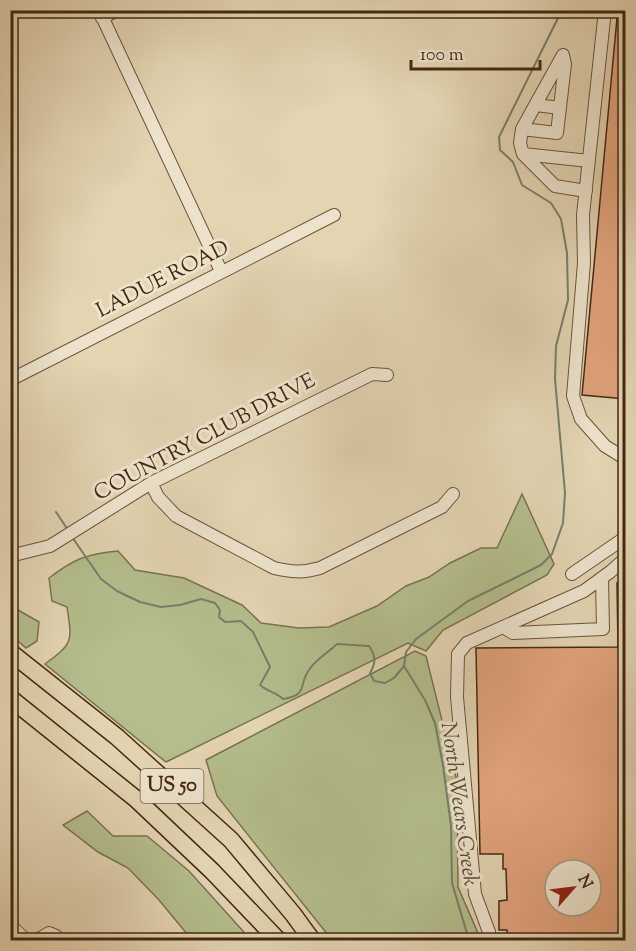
<svg xmlns="http://www.w3.org/2000/svg" width="636" height="951" font-family="'Sorts Mill Goudy',serif">
<rect width="100%" height="100%" fill="#e3d4b2"/>
<filter id="stains"><feTurbulence type="fractalNoise" baseFrequency=".00333" numOctaves="4"/><feColorMatrix values="0 0 0 0 .2 0 0 0 0 .09 0 0 0 0 .02 0 0 0 .5 -.17"/></filter>
<radialGradient id="worn" r=".72"><stop offset=".6" stop-color="#630" stop-opacity="0"/><stop offset="1" stop-color="#630" stop-opacity=".3"/></radialGradient>
<!-- green -->
<path fill="#b4bd8c" stroke="#7c724e" stroke-width="1.5" d="M522,494L554,564L547,575L443,630L426,651L408,643L166,762L45,664C74,643 72,641 67,607L52,601L49,578C74,559 86,554 118,551L135,570L184,578L242,605L261,623L299,628L329,627L377,606L406,586L429,577L450,563L481,548H497Z
M11,606L39,622L37,641L26,648L11,635Z
M415,651L426,656L457,781L458,887L481,940H332L217,796L206,760Z
M87,811L113,836H147L189,871L251,940H192L159,900L128,868L98,852L63,825Z"/>
<g fill="none" stroke-linecap="round" stroke-linejoin="round">
<!-- stream -->
<path stroke="#757f6b" stroke-width="2" d="M56,512L68,530
M72,537L101,579L117,591L140,602L161,607L180,605L201,599L215,603L220,610L219,617L225,622L241,621L253,632L270,667L260,685C268,692 276,692 283,699C309,695 298,685 309,670C316,659 328,653 337,644L369,646C376,656 376,663 370,673L374,681L385,683L394,678L404,666
M469,940L452,883L451,826L443,765L435,723L425,700L404,666L406,652L416,639L468,601L541,565L552,554L563,523L565,493L555,379L556,346L568,300L567,253L561,219L551,203L522,185L513,162L500,150L499,137L562,10"/>
</g>
<!-- building -->
<path fill="#e2a37d" stroke="#442810" stroke-width="1.5" fill-rule="evenodd" d="M617,18H626V399L582,395Z
M617,583H626V940H508L507,930H499V901L507,900L506,869H503V854H480L476,648L618,647ZM555,870H591V906H555Z"/>
<g fill="none" stroke-linecap="round" stroke-linejoin="round">
<defs>
<path id="minor" d="M99,10L221,271
M605,10L583,215L584,263L573,396L581,419L605,446L626,459
M102,18L117,10
M536,105L560,108
M522,129L557,133L565,64L563,55L522,129L520,143L523,154L589,161
M523,154L555,186L586,191
M10,380L334,215
M151,483L158,497L176,516L274,568C291,572 303,573 320,568L442,507L453,494
M10,556L50,546L151,483L372,374L387,375
M572,574L626,537
M503,627L513,633L603,629L602,578
M10,925L26,940
M37,940L49,933L56,936L59,940
M489,940V932L475,894L457,697L458,654L467,643L584,591L610,572L626,558"/>
<path id="highway" d="M10,652L117,737L231,840L293,914L312,940
M10,698L136,799L212,871L278,940"/>
</defs>
<!-- minor casing -->
<use href="#minor" stroke="#6c5338" stroke-width="14"/>
<!-- highway casing -->
<use href="#highway" stroke="#442810" stroke-width="19"/>
<!-- minor -->
<use href="#minor" stroke="#ede3cd" stroke-width="12"/>
<!-- highway -->
<use href="#highway" stroke="#e3d4b2" stroke-width="16"/>
</g>
<g text-anchor="middle" dominant-baseline="central" stroke-width="6" stroke-linejoin="round" paint-order="stroke">
<!-- shield labels -->
<rect fill="#ede3cd" stroke="#776049" stroke-width="1.5" x="140.5" y="769" width="63" height="34" rx="4.5"/>
<g font-size="20" font-weight="bold" fill="#442810">
<text x="172" y="786">US 50</text>
</g>
<!-- street labels -->
<g font-size="21" fill="#442810" stroke="#ede3cd">
<text transform="translate(163 280) rotate(-27)">LADUE ROAD</text>
<text transform="translate(205 438) rotate(-28)">COUNTRY CLUB DRIVE</text>
</g>
<!-- water labels -->
<g font-size="22" font-style="italic" fill="#584c36" stroke="#ede3cd">
<text transform="translate(458 804) rotate(82)">North Wears Creek</text>
</g>
</g>
<!-- margin -->
<rect width="636" height="951" fill="none" stroke="#e3d4b2" stroke-width="36"/>
<rect x="12" y="12" width="612" height="927" fill="none" stroke="#442810" stroke-width="3"/>
<rect x="18" y="18" width="600" height="915" fill="none" stroke="#442810" stroke-width="1.5"/>
<!-- north arrow -->
<g transform="translate(573 888) rotate(62)"><circle r="28" fill="#ede3cd" stroke="#a99881" stroke-width="1.5"/>
<path d="M0-4.5L10 22L0 15L-10 22Z" fill="#8f2418"/>
<text y="-9" font-size="16" font-weight="bold" text-anchor="middle" fill="#442810">N</text>
</g>
<!-- scale -->
<path d="M411 60v9h129v-9" fill="none" stroke="#442810" stroke-width="3"/>
<text x="420" y="60" font-size="18" fill="#442810" stroke="#ede3cd" stroke-width="4.5" paint-order="stroke">100 m</text>
<rect width="100%" height="100%" filter="url(#stains)"/>
<rect width="100%" height="100%" fill="url(#worn)"/>
</svg>
